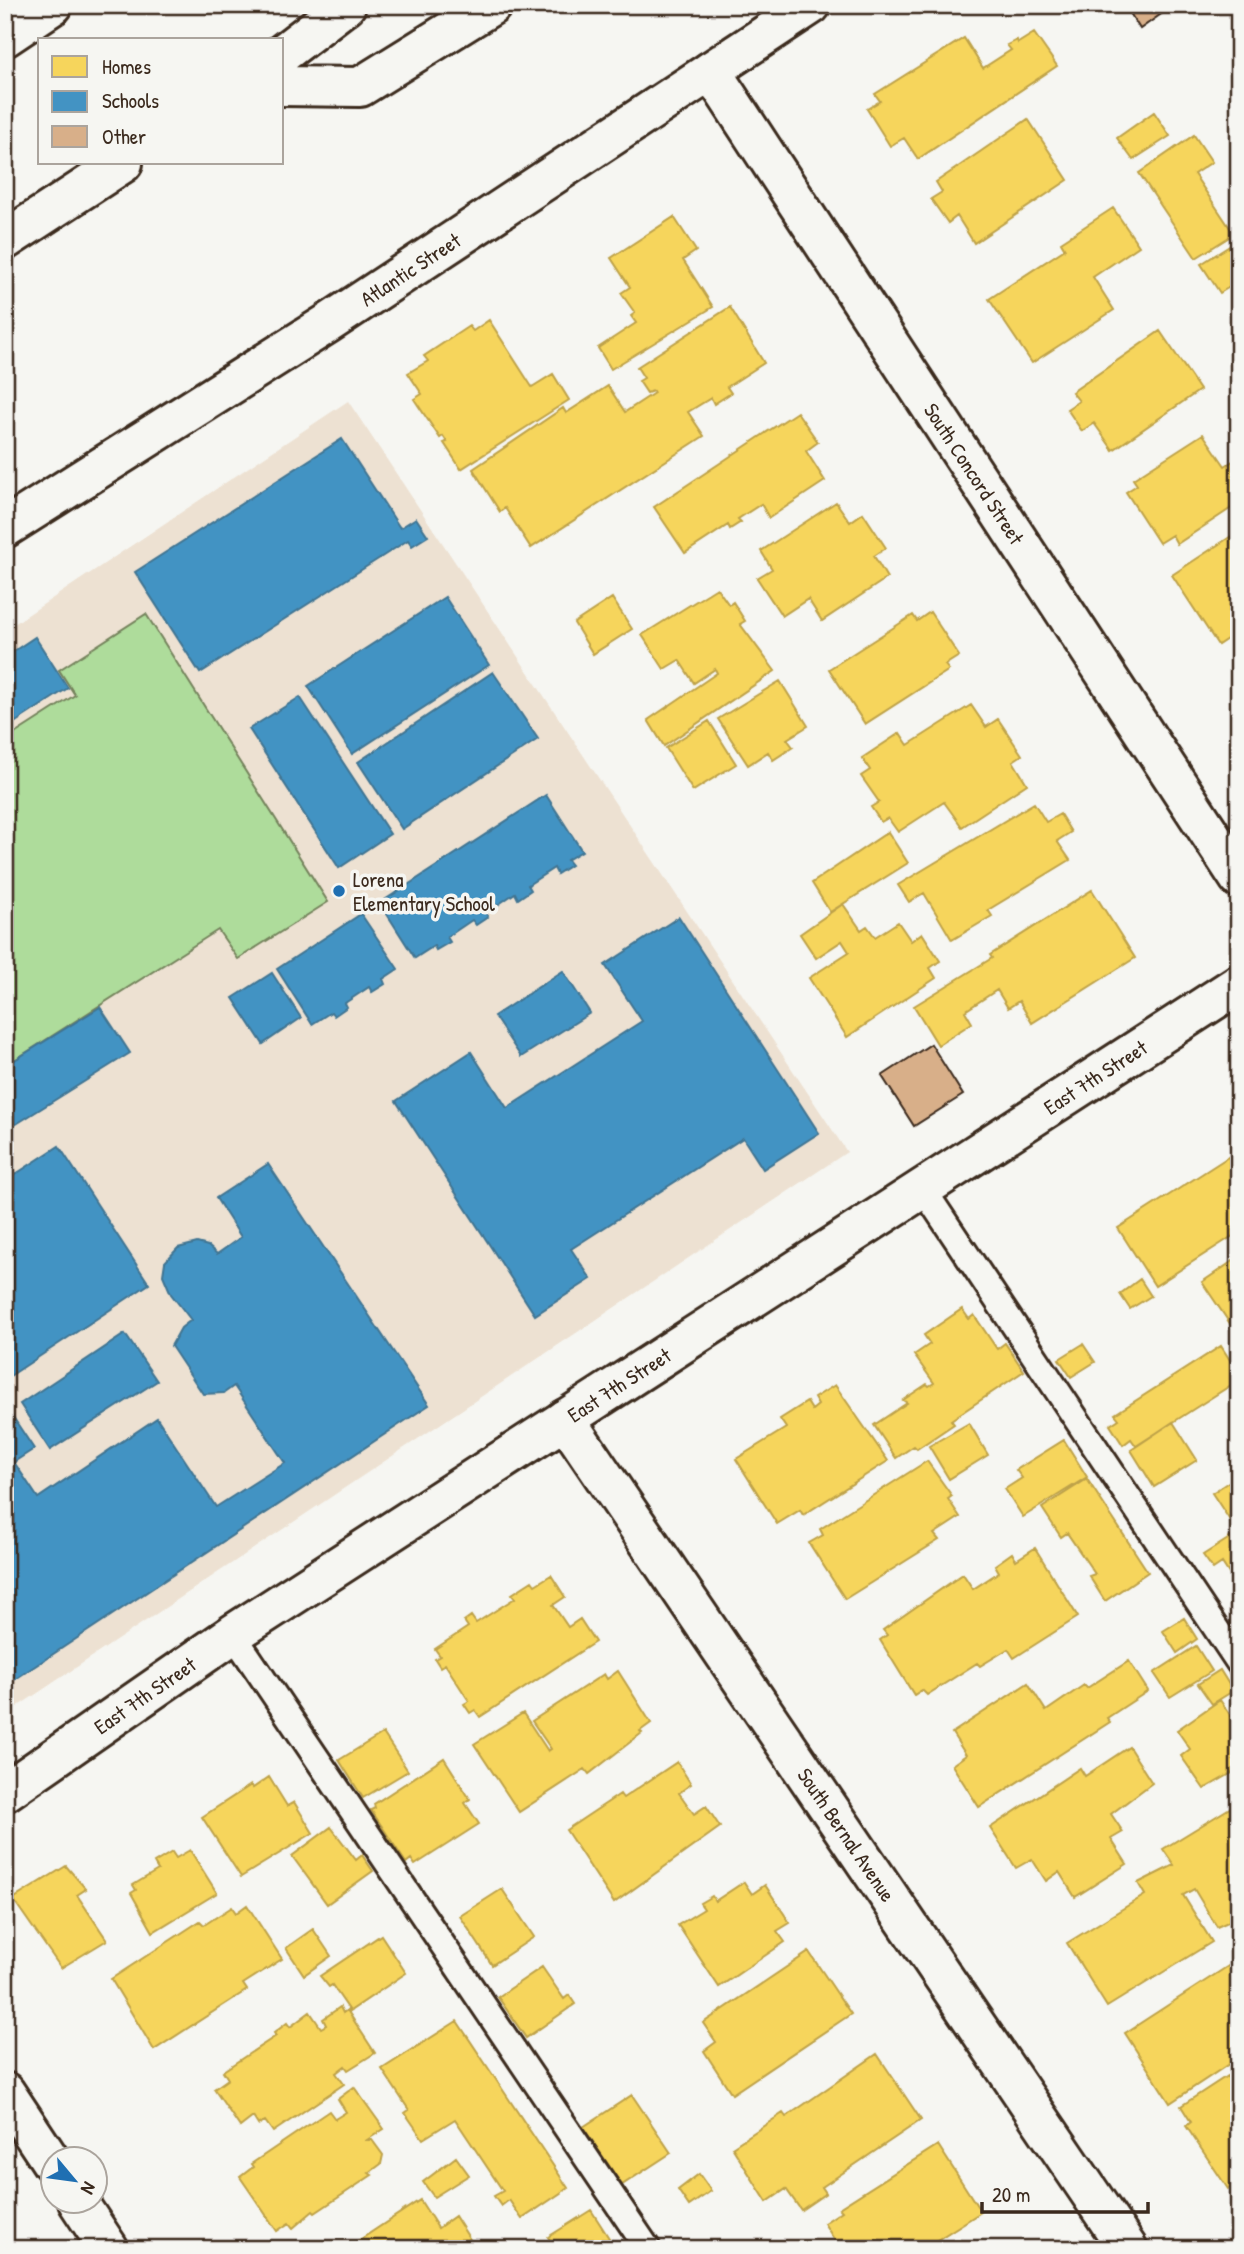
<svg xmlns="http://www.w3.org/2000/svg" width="1244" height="2254" font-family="'Patrick Hand',sans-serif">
<rect width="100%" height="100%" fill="#f6f6f2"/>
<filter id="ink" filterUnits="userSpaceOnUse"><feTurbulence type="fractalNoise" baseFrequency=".0143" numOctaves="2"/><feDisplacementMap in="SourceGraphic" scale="14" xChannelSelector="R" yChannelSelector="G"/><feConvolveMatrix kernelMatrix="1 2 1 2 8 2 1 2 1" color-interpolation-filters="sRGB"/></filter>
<g filter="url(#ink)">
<!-- built -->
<path fill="#ede1d2" d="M348,401L847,1152L5,1715V630Z"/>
<!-- green -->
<path fill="#aedc9b" stroke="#74835c" stroke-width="2" d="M146,614L328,902L238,959L218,930L5,1066V740L75,695L59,670Z"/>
<!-- homes -->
<path fill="#f6d55c" stroke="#bea249" stroke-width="2" d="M1034,33L1057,66L918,159L904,138L890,146L867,109L880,101L875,94L964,38L983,68L1011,50L1007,45L1017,40L1018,43Z
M1154,112L1170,136L1133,160L1117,138Z
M1028,119L1068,180L974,243L957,216L948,223L931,199L942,192L936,182Z
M1194,135L1212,162L1194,174L1234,234L1196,258L1139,173Z
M1113,208L1139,246L1093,277L1114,310L1032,363L989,299L1065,249L1061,242Z
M674,217L696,251L683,260L713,307L611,369L598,348L636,323L631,316L635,313L621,293L630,287L611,258Z
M1239,240V281L1220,293L1201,264Z
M730,307L764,363L727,387L731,393L714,404L711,398L688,412L704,436L531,548L505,508L500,512L473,469L563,408L566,413L608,386L625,412L654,393L653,391L647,393L639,381L644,378L637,367Z
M489,320L532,387L553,374L569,400L461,469L444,443L447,442L443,436L440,438L414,399L422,394L408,373L428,361L424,356L469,326L473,331Z
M1160,331L1200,390L1113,450L1094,423L1082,431L1067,409L1079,401L1072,392Z
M797,412L818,442L806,451L825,481L769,518L761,504L738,519L741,522L730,529L728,525L685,553L654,507Z
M1203,434L1225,466L1239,457V503L1177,544L1172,535L1159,543L1126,492L1137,485L1133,479Z
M836,502L850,522L863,513L886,548L874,556L887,578L822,621L808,599L782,616L757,578L772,569L761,551Z
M1239,531V631L1218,645L1172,575Z
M717,588L729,605L733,602L745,621L740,624L775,671L664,746L648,720L717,673L715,669L694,683L679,660L664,669L642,635Z
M612,598L632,629L593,654L574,623Z
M930,612L959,656L945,665L949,670L865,724L829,669L913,615L917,621Z
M780,681L808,726L787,739L793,747L773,760L768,752L748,765L718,719Z
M971,705L986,727L998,719L1022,755L1013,761L1027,784L962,827L944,802L898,832L888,818L881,822L871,807L879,802L861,776L870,770L862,758L900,733L908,745Z
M709,721L736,764L693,791L666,748Z
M1034,803L1046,822L1060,814L1071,832L1057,841L1070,860L988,910L992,916L952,940L924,893L909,902L898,885Z
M888,832L908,863L830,912L812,883Z
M1092,890L1135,958L1032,1023L1019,1001L1008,1008L997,990L965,1011L972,1023L938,1045L914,1006L992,958L990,955Z
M843,904L861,930L867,926L875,937L898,922L911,941L922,933L940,961L930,968L936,978L847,1037L809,978L849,952L842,941L816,958L800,934Z
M1239,1150V1232L1155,1286L1118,1228Z
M1239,1257V1337L1202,1282Z
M1140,1279L1151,1296L1130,1309L1120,1294Z
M962,1309L969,1319L974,1315L997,1349L1005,1343L1024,1371L951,1420L954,1424L917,1449L914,1446L896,1458L874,1425L907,1403L903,1400L927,1384L929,1386L934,1383L914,1355L930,1344L924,1335Z
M1083,1344L1095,1362L1071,1377L1059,1359Z
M1221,1346L1239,1374V1380L1136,1446L1131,1439L1123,1445L1110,1425L1119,1419L1115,1414Z
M835,1385L888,1461L803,1515L800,1510L777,1524L736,1459L786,1428L780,1419L807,1402L812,1410L818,1405L814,1398Z
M1173,1422L1197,1460L1154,1487L1131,1450Z
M969,1423L988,1455L949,1479L929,1446Z
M1064,1440L1087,1477L1023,1517L1005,1489L1022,1478L1016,1470Z
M927,1461L952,1496L948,1499L960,1517L934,1534L939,1540L845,1599L809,1543L823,1535L820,1529Z
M1239,1475V1517L1231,1522L1212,1493Z
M1087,1479L1148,1572L1105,1601L1089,1576L1095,1574L1067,1533L1061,1537L1042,1508Z
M1239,1532V1589L1222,1563L1213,1569L1203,1555Z
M1035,1548L1078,1617L1014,1658L1008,1649L980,1666L977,1663L927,1695L922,1690L914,1695L880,1640L887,1635L883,1630L963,1574L973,1589L999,1572L995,1565L1012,1553L1016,1560Z
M551,1575L565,1597L553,1605L568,1627L580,1619L595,1642L480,1717L475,1710L470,1713L464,1704L469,1701L445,1664L440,1667L435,1659L440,1656L435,1649L468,1627L464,1621L471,1616L476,1623L515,1598L512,1594L532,1581L535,1585Z
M1184,1618L1197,1639L1177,1653L1163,1631Z
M1196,1646L1212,1671L1170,1697L1154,1673Z
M1129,1661L1148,1691L1107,1718L1110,1722L979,1807L952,1765L966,1755L952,1733L1028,1683L1046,1711L1084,1685L1087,1688Z
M1220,1670L1233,1691L1212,1704L1198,1684Z
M618,1671L651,1723L640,1731L642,1733L589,1774L585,1769L519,1812L474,1744L523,1713L548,1751L551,1749L532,1721L604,1674L607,1679Z
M1220,1700L1239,1728V1769L1204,1789L1181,1756L1190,1749L1177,1730Z
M383,1733L408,1771L363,1798L339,1760Z
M1129,1747L1152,1783L1111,1814L1123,1832L1111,1839L1127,1864L1075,1897L1059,1872L1046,1881L1032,1859L1016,1868L990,1828L1080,1768L1085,1776Z
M444,1758L470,1799L465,1803L479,1824L415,1865L411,1859L406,1863L371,1810L375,1808L374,1804Z
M677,1762L691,1784L679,1793L694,1814L706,1806L720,1827L614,1903L566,1830L620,1794L623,1798Z
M269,1777L287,1806L294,1802L313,1833L241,1877L202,1817L251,1785L253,1788Z
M1233,1806L1239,1815V1917L1217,1927L1194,1889L1183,1895L1212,1942L1107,2007L1067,1943L1145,1895L1138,1883L1174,1865L1163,1849Z
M331,1827L356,1860L362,1855L373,1871L327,1904L292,1856Z
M190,1850L217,1893L153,1932L131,1893L136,1890L133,1885L158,1870L154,1863L172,1852L176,1858Z
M66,1866L86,1889L77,1895L107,1940L61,1968L13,1899Z
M744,1882L752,1894L765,1885L790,1923L777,1931L785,1942L719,1987L678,1925L704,1909L700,1903L712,1896L715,1901Z
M502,1889L534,1937L492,1965L460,1916Z
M247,1905L282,1959L243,1984L247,1990L154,2050L111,1979L200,1921L204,1925L232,1907L236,1913Z
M313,1929L331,1956L304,1975L286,1948Z
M381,1935L406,1973L350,2011L332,1985L329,1987L320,1976Z
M809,1952L851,2014L732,2094L704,2051L716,2042L703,2023Z
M1239,1959V2067L1236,2069L1232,2062L1170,2103L1125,2033Z
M542,1967L564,1999L569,1995L575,2004L526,2038L498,1997Z
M340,2007L343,2013L347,2010L375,2053L348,2070L345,2066L336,2073L344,2084L273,2132L265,2121L258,2125L253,2117L240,2127L214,2089L228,2079L223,2071L276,2036L274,2033L287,2023L290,2027L310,2012L321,2028L326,2025L323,2019Z
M457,2021L568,2188L522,2219L509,2200L501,2206L494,2196L503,2191L455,2119L423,2139L405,2113L409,2110L382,2069Z
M877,2054L921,2120L822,2187L826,2193L801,2210L786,2189L767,2202L732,2147L783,2113L786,2117Z
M1227,2076L1236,2092L1239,2090V2182L1228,2189L1186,2126L1191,2122L1181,2106Z
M354,2087L384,2129L367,2140H372L383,2155L381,2164L369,2173L372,2175L315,2213L313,2211L293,2228L289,2223L277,2231L240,2177L253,2167L251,2164L329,2111L335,2119L346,2112L338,2099Z
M632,2095L671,2153L622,2185L583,2127Z
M938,2145L981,2212L923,2249H840L824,2223L842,2211L839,2208Z
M456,2157L469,2175L434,2197L423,2182Z
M699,2174L711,2191L689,2206L678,2190Z
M420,2200L438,2228L455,2216L476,2249H346Z
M591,2210L616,2249H555L548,2237Z"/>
<!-- schools -->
<path fill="#4393c3" stroke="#417492" stroke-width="2" d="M342,439L400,528L416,518L428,536L412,546L408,540L200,673L135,572Z
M445,597L489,665L352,754L308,686Z
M35,637L68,688L5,729V657Z
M493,672L538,739L402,829L358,762Z
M300,697L390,834L339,868L249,729Z
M546,795L582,851L567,860L571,865L557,874L554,868L528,885L531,890L518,899L515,893L486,913L488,917L476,925L472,920L447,937L450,942L436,950L434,946L415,958L380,903Z
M361,914L398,969L383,979L385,984L372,992L369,987L345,1003L347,1007L334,1016L331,1012L312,1024L277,969Z
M679,917L819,1133L763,1169L743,1138L571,1249L591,1279L535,1315L396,1101L471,1052L507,1108L642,1021L605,965Z
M563,971L590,1013L521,1057L494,1016Z
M272,973L301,1018L263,1044L233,998Z
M100,1007L130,1053L10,1128L5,1121V1066Z
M59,1146L149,1284L7,1378L5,1181Z
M268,1164L429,1405L5,1686V1405L34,1449L14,1462L38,1498L157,1418L216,1507L285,1463L234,1386L224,1393L203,1394L171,1346L181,1328L191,1320L171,1294L163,1275L165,1262L178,1248L197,1243L208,1246L217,1254L241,1237L216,1198Z
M125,1334L157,1381L50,1450L20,1404Z"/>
<!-- building -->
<path fill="#d8af89" stroke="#3b2a1e" stroke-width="2" d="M1125,5H1174L1140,29Z
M931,1044L963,1095L914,1126L882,1076Z"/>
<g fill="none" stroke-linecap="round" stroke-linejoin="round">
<defs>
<path id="service" d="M923,1189L1239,1663
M233,1634L648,2249"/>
<g id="minor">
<path id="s1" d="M711,71L1239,878"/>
<path id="s2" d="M5,528L327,324L811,5"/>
<path id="s3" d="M565,1419L1128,2249"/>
<path id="s4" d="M5,1792L233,1634L1239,984"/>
</g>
<path id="secondary" d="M5,2092L52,2163
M78,2202L109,2249"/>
<path id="motorway" d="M5,37L53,5
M282,54L346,5
M282,86L360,87L492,5
M5,240L123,163"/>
</defs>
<!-- service casing -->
<use href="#service" stroke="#3b2a1e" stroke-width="30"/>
<!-- minor casing -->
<use href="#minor" stroke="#3b2a1e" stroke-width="44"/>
<!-- secondary casing -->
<use href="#secondary" stroke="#3b2a1e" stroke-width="44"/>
<!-- motorway casing -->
<use href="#motorway" stroke="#3b2a1e" stroke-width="44"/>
<!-- service -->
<use href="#service" stroke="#f6f6f2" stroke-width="24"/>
<!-- minor -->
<use href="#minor" stroke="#f6f6f2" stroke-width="38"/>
<!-- secondary -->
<use href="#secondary" stroke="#f6f6f2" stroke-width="38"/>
<!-- motorway -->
<use href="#motorway" stroke="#f6f6f2" stroke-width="38"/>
</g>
</g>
<!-- markers -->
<circle fill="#1f6fb2" stroke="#f6f6f2" stroke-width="2.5" cx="339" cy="891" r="7"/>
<g text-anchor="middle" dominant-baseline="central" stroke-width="7" stroke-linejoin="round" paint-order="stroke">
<!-- street labels -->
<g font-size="21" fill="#3b2a1e" stroke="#f6f6f2">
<text stroke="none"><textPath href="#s2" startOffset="481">Atlantic Street</textPath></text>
<text stroke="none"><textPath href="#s1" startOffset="481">South Concord Street</textPath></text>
<text stroke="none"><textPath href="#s4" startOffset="1304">East 7th Street</textPath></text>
<text stroke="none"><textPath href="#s4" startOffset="737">East 7th Street</textPath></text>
<text stroke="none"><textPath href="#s4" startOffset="170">East 7th Street</textPath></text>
<text stroke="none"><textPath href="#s3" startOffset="502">South Bernal Avenue</textPath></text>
</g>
<!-- poi labels -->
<g font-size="21" fill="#3b2a1e" stroke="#f6f6f2" text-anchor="start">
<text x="353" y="879">Lorena<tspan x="353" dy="24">Elementary School</tspan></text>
</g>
</g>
<!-- margin -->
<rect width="1244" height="2254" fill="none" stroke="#f6f6f2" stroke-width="28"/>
<rect x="14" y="14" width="1216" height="2226" fill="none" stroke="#3b2a1e" stroke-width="2.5" filter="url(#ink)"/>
<!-- legend -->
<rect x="38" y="38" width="245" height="126" fill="#f6f6f2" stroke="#aba49d" stroke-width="2"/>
<rect x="52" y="56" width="35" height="21" fill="#f6d55c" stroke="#aba49d" stroke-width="2"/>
<text x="102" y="74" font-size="21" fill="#3b2a1e">Homes</text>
<rect x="52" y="91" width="35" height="21" fill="#4393c3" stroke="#aba49d" stroke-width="2"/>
<text x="102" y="108" font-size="21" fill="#3b2a1e">Schools</text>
<rect x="52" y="126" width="35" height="21" fill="#d8af89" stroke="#aba49d" stroke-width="2"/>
<text x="102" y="144" font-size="21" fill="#3b2a1e">Other</text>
<!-- north arrow -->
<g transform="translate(74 2180) rotate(119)"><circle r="33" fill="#f6f6f2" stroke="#aba49d" stroke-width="2"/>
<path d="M0-5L12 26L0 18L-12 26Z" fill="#1f6fb2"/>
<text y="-10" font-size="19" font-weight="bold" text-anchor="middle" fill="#3b2a1e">N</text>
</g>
<!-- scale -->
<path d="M982 2202v10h166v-10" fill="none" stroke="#3b2a1e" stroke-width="3.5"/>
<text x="992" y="2202" font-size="21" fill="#3b2a1e" stroke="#f6f6f2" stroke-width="5" paint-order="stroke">20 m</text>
</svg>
